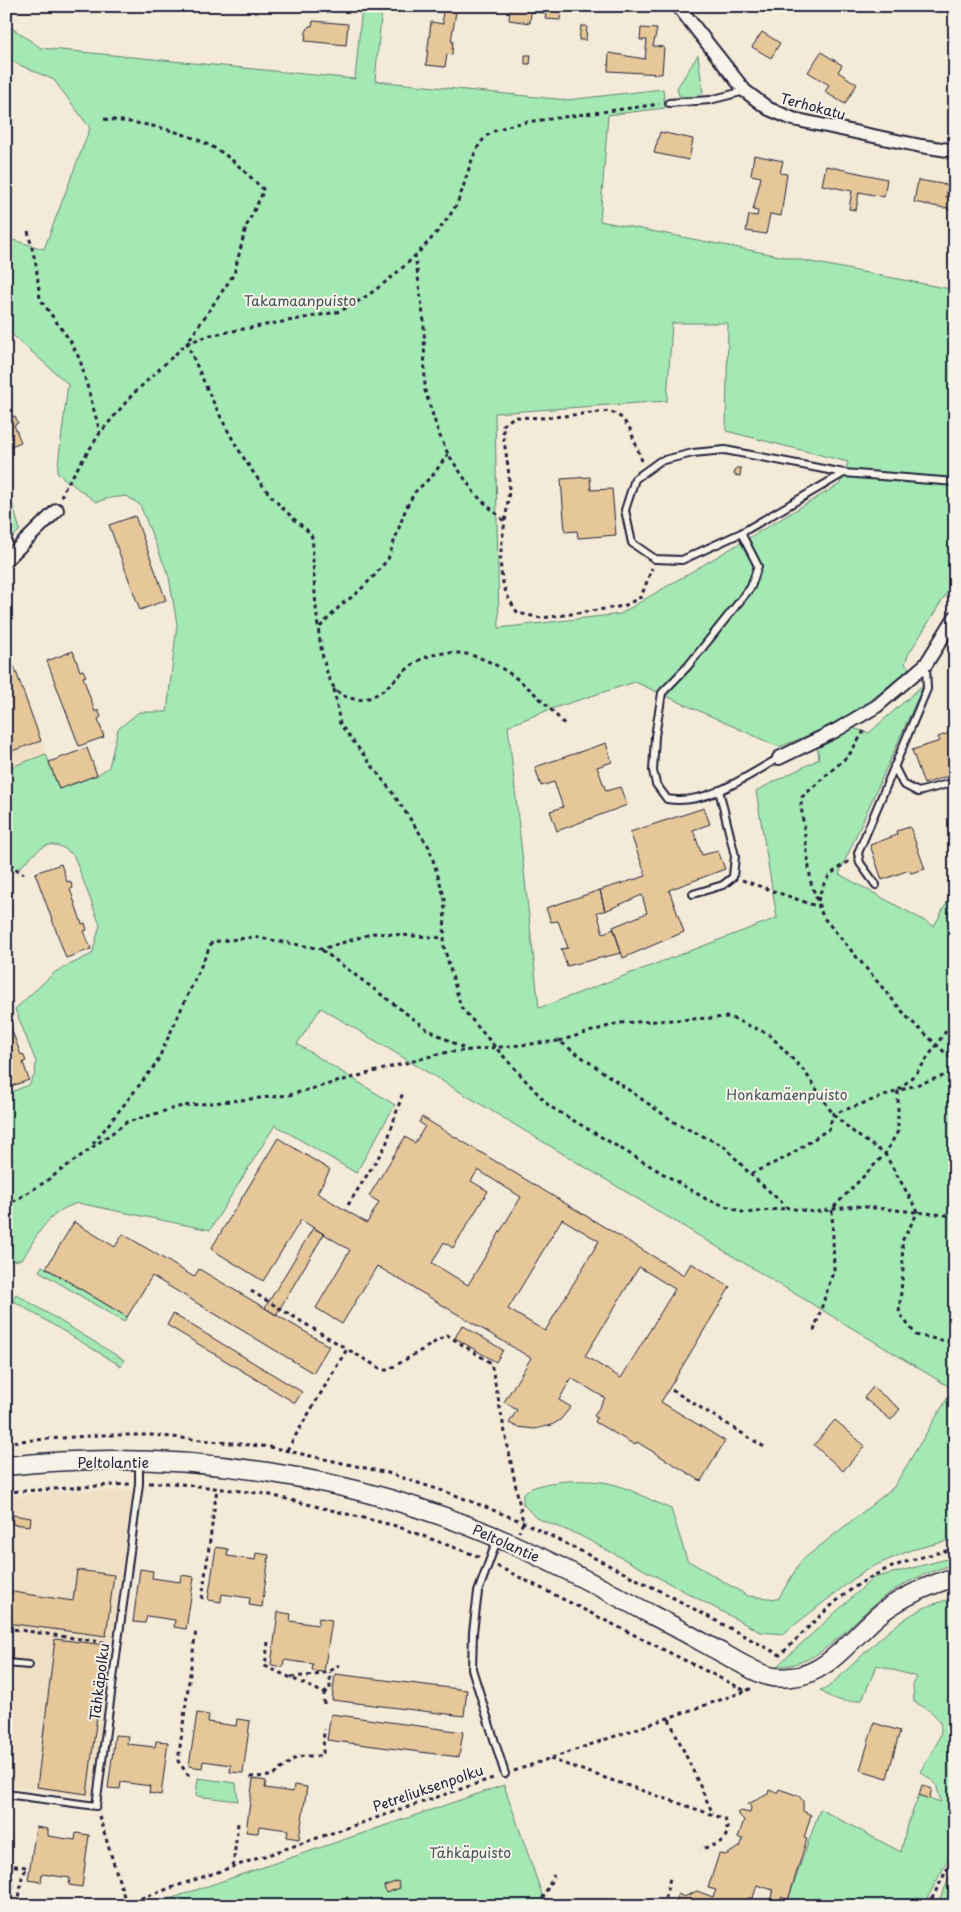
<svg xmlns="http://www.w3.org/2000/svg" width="961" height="1912" font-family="'Playpen Sans',sans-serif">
<rect width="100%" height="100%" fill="#f3ead8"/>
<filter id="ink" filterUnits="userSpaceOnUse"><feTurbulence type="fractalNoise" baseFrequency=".02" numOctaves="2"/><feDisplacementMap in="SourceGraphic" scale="10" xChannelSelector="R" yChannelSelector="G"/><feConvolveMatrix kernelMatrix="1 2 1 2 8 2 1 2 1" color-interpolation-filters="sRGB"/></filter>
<g filter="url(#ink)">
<!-- built -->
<path fill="#efe0c5" d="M6,645L46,754L6,769Z
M132,1490L92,1797L6,1786V1497L54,1492Z"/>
<!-- green -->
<path fill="#a4e8b3" stroke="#638577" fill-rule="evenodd" d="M362,6H382L375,81L567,100L663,89L665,108L608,115L600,221L955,290V580L908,655L905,664L909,668C867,707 832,727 779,747L635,682L551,709L508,726L539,1008L777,918L756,791L819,759L817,745L852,728L869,733L924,684L839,874L934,926L955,888V1539L911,1550L865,1570L783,1634L760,1632L579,1535L536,1518L523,1504V1494C537,1479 587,1479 608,1483C629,1487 651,1501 671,1509L687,1560L748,1596L778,1599L801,1561L893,1488L953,1389L321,1008L297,1044L395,1105L356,1173L275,1125L210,1230L78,1203C50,1211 38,1232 24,1257L19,1260L6,1261V1094L29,1085L35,1074L36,1062L15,1009L55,972L92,954L100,925L74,856C40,824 30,871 6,874V769L46,754L59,789L97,775L109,767L118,729L139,712H167L177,624L169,577L140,505L127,496L110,498L96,502L57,473L68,384L6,329V238L44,249L90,128L54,80L6,59V24L41,48L355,79ZM672,323H728L726,431L848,462L840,484L620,614L499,628L495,413L667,401Z
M698,55L703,93L694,97L679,96L677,88Z
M6,500L12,502L20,530L6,544Z
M42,1266L127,1317L124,1322L39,1271Z
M16,1294L124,1360L121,1366L12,1300Z
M955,1557V1564C928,1572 904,1582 881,1599C848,1623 822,1667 777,1666L873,1578Z
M955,1597V1847L923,1906H786L820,1809L901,1852L907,1825L919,1795L941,1802L936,1784L921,1772C938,1738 959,1723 914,1702L913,1685L917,1677L877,1665L862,1700C845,1703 834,1701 820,1690L827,1688C859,1661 887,1625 926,1607C935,1603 945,1601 955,1597Z
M198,1778L236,1783L238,1801L196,1796Z
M504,1785L546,1906H149Z
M955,1867V1897L950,1906H936Z"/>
<!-- building -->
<path fill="#e5c799" stroke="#22223b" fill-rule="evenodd" d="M149,6H156V13L148,12Z
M442,6H457L451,41H453L452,55L447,54L445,67L426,65L431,22L443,24Z
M525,6H561L560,20L545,19L546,13L531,12L530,23L509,20L510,7L525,9Z
M313,21L348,24L346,45L305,41L306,32L309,26H312Z
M581,26H587L586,40H579Z
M641,28L657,29L653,46L664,47L662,74L608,71L609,53L645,59L647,40H640Z
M762,32L780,43L771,58L752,47Z
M821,52L842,65L838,72L857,84L845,104L825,92L829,85L808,72Z
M525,55H531L530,64H525Z
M950,106L955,107V123L949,122Z
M660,132L693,139L689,160L654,153Z
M754,155L783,161L780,173L787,174L781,216L770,214L766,234L746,231L749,215L757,216L758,211L753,210L761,177L751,175Z
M826,166L887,179L884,197L859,192L856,210L849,209L852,191L822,185Z
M918,180L948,185L946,197L955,199V211L947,209L948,207L944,208L914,202Z
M6,402L12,417L15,416L18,423L14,425L21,442L6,448Z
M736,468H741L740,476L734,475Z
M590,477L591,490L612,489L616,535L578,538L577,531L565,532L561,479Z
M135,516L166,600L140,610L109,525Z
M73,651L80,671L83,670L86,676L83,677L95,712L98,710L101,717L98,719L104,737L79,746L47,661Z
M14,666L41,741L6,753V668Z
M952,732L955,739V778L953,779L951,775L924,784L912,750L940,741L938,737Z
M606,743L612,762L597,767L606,791L620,787L627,805L557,831L550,811L563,807L554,782L541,786L535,767Z
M87,748L97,775L59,789L49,762Z
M704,808L710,824L693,830L702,855L718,851L725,869L669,890L684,932L623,958L613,927L647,913L642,895L605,911L600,890L646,876L630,832Z
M910,827L925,869L911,873L909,870L882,880L870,845L897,835L896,831Z
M61,864L67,882L70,881L73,888L70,889L82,924L85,923L87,930L84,931L91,949L66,958L35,873Z
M600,890L605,911L597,912L603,933L614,929L621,953L567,966L561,949L568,948L558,921L551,922L546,908Z
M8,1012L11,1019L8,1020L21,1055L23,1054L26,1061L23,1062L29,1080L6,1088V1013Z
M422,1117L684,1275L691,1263L730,1287L661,1402L725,1441L701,1481L637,1442L635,1445L595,1422L597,1418L594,1416L605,1398L571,1378L559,1400L571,1407L560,1420L552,1425L535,1429L517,1427L509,1423L517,1410L504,1402L531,1358L377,1266L342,1324L316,1308L350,1250L301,1220L263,1281L211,1249L278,1138L330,1170L317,1193L367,1223L379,1202L369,1196L405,1137L415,1143L425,1126L419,1122ZM478,1170L521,1197L468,1285L432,1263L444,1242L453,1248L488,1191L471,1181ZM562,1219L599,1241L545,1331L508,1309ZM639,1267L675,1289L621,1378L585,1356Z
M74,1222L115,1247L123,1234L194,1277L199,1269L329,1346L313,1373L152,1276L127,1317L46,1268Z
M313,1228L324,1234L276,1315L265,1308Z
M173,1314L302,1392L295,1403L167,1325Z
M462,1325L503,1350L496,1362L455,1338Z
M873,1387L900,1409L891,1420L864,1398Z
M835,1420L865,1446L843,1471L814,1445Z
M13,1515L31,1518L30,1526L12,1524Z
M216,1547L228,1549L227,1556L255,1560L256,1553L269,1555L262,1607L249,1605L250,1598L222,1594L221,1602L208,1600Z
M140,1569L153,1571L152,1578L180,1582L181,1575L194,1577L186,1629L174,1627L175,1620L147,1616L145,1623L133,1622Z
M77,1570L114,1575L106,1636L6,1623V1591L73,1601Z
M278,1612L291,1614L290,1621L318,1625L319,1618L332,1620L324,1672L312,1671L313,1664L284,1660L283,1667L271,1665Z
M55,1639L106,1645L87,1794L37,1787Z
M335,1674L467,1690L464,1716L332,1700Z
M197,1713L209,1715L208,1722L236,1726L237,1719L250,1721L243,1773L230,1772L231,1765L203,1761L202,1768L189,1766Z
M331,1714L463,1732L459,1757L327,1740Z
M874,1723L900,1731L887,1778L860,1770Z
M115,1735L128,1736L127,1744L155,1747L156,1741L168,1742L161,1795L149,1793L150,1786L121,1782L120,1789L108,1788Z
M253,1779L266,1781L265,1788L293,1792L294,1785L307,1787L299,1839L287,1837L288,1830L259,1826L258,1833L246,1832Z
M922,1785L932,1789L929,1799L919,1795Z
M779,1789L799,1796L803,1801V1811L811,1815L804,1838L807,1839L788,1900L781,1897L778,1906L769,1904L773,1890L757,1885L753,1898H748L746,1906H675L678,1894L684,1897L697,1891L713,1897L716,1890L708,1888L719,1854L725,1855L740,1847L743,1839L738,1838L744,1820L737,1813L741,1811L750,1813L751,1807L748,1804L768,1794L769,1790L777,1793Z
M36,1827L48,1829V1836L75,1840L76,1833L89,1835L82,1887L69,1885L70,1878L42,1874L41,1882L28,1880Z
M398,1881L400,1888L386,1893L384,1886Z
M6,1882L14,1884L11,1906H6Z"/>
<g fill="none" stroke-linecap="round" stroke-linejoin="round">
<defs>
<path id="lane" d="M669,103L710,100L745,91
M844,473L741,533L682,560L655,559L632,543L625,510L635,479L660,461L693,453L725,450L844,473L955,482
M741,533L758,566L751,587L688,666L662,693L655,736L653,771L656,784L667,799C706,806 747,776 779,758
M894,766L903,784L918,792L955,782
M876,885L860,863L858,853L927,689L926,666
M693,894L723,885L733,877L735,856L719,790
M497,1540L478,1592L473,1632L472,1669L505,1774
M6,1663L29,1665
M6,1794L96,1806L139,1484V1462"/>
<path id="street" d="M678,6L745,91L769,109L793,119L921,146L955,151
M6,560L57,510
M779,758L835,731L877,706L926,664L955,617"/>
<path id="secondary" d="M6,1466C177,1447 357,1474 514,1545C561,1566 606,1590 652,1615C676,1627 700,1641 724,1654C737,1661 751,1670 765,1675C773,1678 782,1678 791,1677C830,1675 856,1631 885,1610C907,1594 930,1585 955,1577"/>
</defs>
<!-- lane casing -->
<use href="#lane" stroke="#22223b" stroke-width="10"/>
<!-- street casing -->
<use href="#street" stroke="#22223b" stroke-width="16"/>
<!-- secondary casing -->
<use href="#secondary" stroke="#22223b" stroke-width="21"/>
<!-- path -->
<path stroke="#22223b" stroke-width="3" stroke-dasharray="4 4" stroke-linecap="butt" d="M104,119C144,123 186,130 221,152C236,162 250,177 264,190L246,227L234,274L187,343C207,390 230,442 261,483C270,496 282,508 294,519C299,524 308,530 311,535C314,541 312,554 313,561C315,588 317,683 342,695C380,714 397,666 429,656C484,639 534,690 566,726
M28,231L36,265L40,299L71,342L80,360L100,432
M415,254L424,322L425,391L439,434L448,454L475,494L504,521
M642,461L630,429L622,418L610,411L544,418L514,417L503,425C503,444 509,463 509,482C509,530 485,570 518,613L541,618L564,615L624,606L641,597L652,568
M61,497L66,486L100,433L132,395L187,343L211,335L337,312C376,297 434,243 455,207C467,186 470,145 491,133C510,122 536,121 557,118C591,113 625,109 659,104
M320,627L342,604L356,594L374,576L388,559L406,508L415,492L433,475L448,454
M334,689L340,724L392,792L429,847L445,899L444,947L461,1007L496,1048L549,1106L706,1199L745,1213L788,1208
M864,731L849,755L802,797L801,805L811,883L823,917L908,1018L955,1062
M6,856L14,868L24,874
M742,880L819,907
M818,901C823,880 831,871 850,861
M322,950L427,1029L469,1051
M559,1041L619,1023L729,1017L769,1034L805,1072L833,1114L857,1135L885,1154L918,1212L902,1241L903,1270L899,1313L916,1335L955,1343
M93,1144L156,1064L212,942L254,937L322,949L374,933L444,938
M750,1174L788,1208L814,1212L856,1206L955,1216
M348,1205L386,1145L403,1092
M6,1206L45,1182L127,1122L182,1106L289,1095L442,1053L559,1041L677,1124L724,1146L750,1174L785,1158L829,1129L833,1114L898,1091L919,1070L955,1018
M251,1291L347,1349
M814,1331L834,1269L832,1209L885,1154L898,1131V1091L955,1072
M672,1390L766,1448
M6,1442L102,1435H152L270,1447L388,1473L455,1495L523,1522L666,1594L780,1655C809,1628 836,1596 871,1577C896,1563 927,1555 955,1549
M287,1450L347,1349L383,1370H388L447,1335L491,1363L523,1522L519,1532
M149,1483H172L266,1494L396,1526L480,1557
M6,1492L130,1484
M497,1566L746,1691L752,1688
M202,1599L217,1488
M6,1628L108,1643
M268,1642L265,1666L324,1693V1706
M291,1677C309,1675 324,1677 339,1665
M324,1693L330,1690V1672
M669,1719L713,1814
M550,1759L725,1819C733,1841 717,1845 700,1849
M514,1771L746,1691
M189,1776L178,1761L196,1630
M250,1777L272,1776L294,1759L303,1756H320L323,1753L324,1729
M99,1816L127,1906
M6,1865L27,1867L22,1877L18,1906
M233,1867L238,1823
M118,1906L496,1777
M314,1906C325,1898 335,1906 350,1897
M539,1906L554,1875
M663,1906L670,1878
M928,1906L955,1854"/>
<!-- lane -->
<use href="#lane" stroke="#f7f3e8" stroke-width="6"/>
<!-- street -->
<use href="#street" stroke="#f7f3e8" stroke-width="12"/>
<!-- secondary -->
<use href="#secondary" stroke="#f7f3e8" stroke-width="18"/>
</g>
</g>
<g text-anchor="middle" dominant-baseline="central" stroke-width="4" stroke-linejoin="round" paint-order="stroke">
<!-- street labels -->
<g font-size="14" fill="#22223b" stroke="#f7f3e8">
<text transform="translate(813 106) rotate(15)">Terhokatu</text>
<text x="113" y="1462">Peltolantie</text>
<text transform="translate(506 1543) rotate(24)">Peltolantie</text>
<text transform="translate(99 1682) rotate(-83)">Tähkäpolku</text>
<text transform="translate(428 1788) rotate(-19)">Petreliuksenpolku</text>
</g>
<!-- park labels -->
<g font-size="14" fill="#425459" stroke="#f7f3e8">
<text x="300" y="300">Takamaanpuisto</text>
<text x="787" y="1094">Honkamäenpuisto</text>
<text x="470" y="1852">Tähkäpuisto</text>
</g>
</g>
<!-- margin -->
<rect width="961" height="1912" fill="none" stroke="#f7f3e8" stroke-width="25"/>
<rect x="12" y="12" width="936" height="1887" fill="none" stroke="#22223b" stroke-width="2" filter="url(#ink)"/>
</svg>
